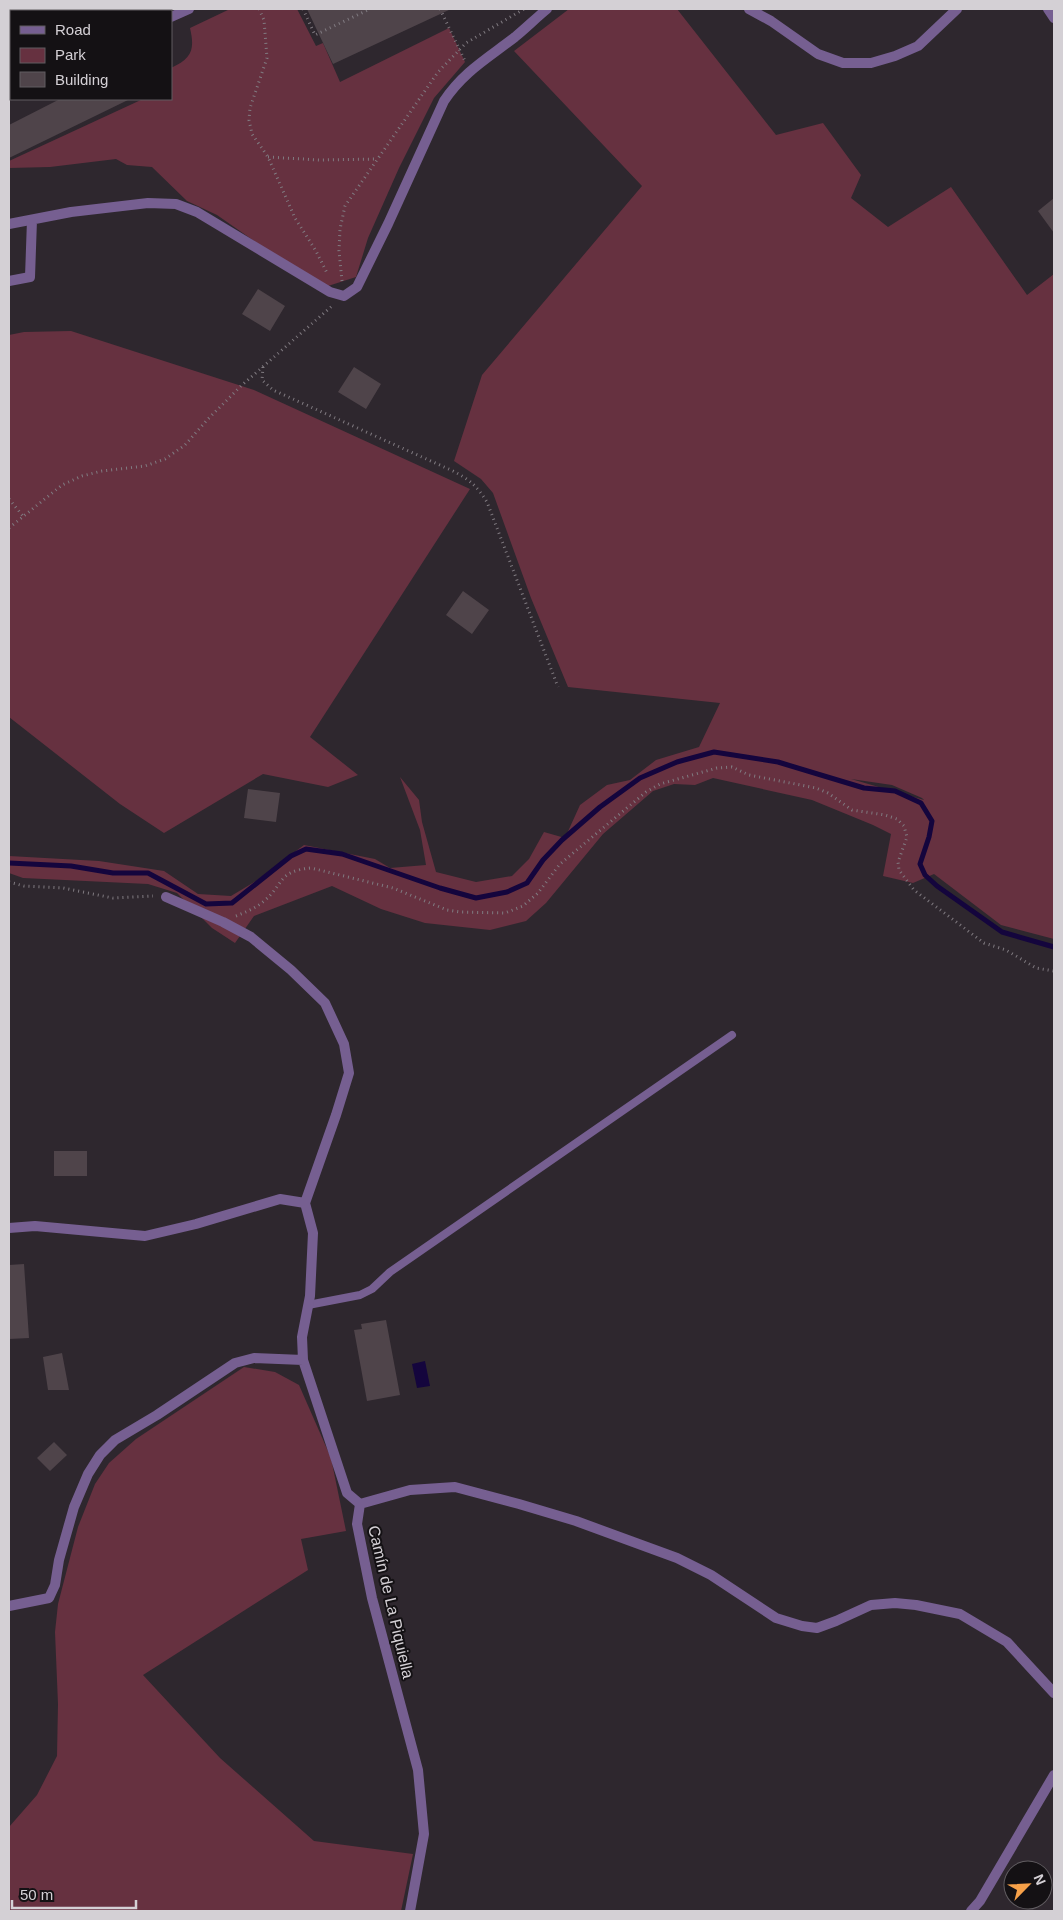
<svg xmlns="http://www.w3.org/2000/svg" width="1063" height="1920" font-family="Arial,sans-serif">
<rect width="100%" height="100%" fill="#2e272e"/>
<!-- green -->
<path fill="#663140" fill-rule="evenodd" d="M230,9H297L316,46L323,43L340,82L449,28L465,62L434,98L399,168L368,238L356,277L328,286L267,250L217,215L187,201L152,167L127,165L116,159L50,167L9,168V161L143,99H171V68C192,58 195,50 190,28Z
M569,9H677L776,135L823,123L861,175L851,198L888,227L951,187L1027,295L1054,274V939L1001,925L934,874L913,883L883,876L891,834L873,825L812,800L713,778L695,785L674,784L653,791L603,834L546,903L526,921L490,930L425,923L381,909L332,886L254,916L235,943L212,928L177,893L148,884L23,878L9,873V856L99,861L164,871L198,894L231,896L256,881L304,845L375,859L390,868L426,865L420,830L400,777L419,800L422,822L436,872L476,882L512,876L529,859L544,832L565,838L580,805L607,785L630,780L656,760L699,747L720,703L568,687L531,598L493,493L481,479L454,461L482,375L642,186L514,51ZM851,779L892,785L922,798L924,800Z
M71,331L254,390L470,489L310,737L358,775L328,787L263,774L164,833L120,804L9,717V335L24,332Z
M244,1367L275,1372L299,1385L331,1458L346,1531L301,1539L308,1570L143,1675L220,1758L314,1841L413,1854L401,1911H9V1827L37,1795L57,1756L58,1704L55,1632L58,1604L78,1527L95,1484L109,1463L136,1439Z"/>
<!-- water -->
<path fill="#14053d" d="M425,1361L430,1386L417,1388L412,1364Z"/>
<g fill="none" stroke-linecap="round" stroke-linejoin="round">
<!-- stream -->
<path stroke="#14053d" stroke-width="5" d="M9,863L71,866L113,873H148L206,904L232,903L291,856L306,849L342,854L440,888L476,898L507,892L527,883L543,860L562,840L600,807L640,778L677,762L714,752L778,762L864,788L895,791L921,803L932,821L929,837L920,864L925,875L937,886L1002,932L1054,947"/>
</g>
<!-- building -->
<path fill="#4f444a" d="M307,9H451L333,64Z
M60,99H130L9,158V125Z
M1054,198V233L1038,211Z
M258,289L285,306L270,331L242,314Z
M354,367L381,384L366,409L338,392Z
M463,591L489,610L472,634L446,615Z
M248,789L280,793L276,822L244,818Z
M54,1151H87V1176H54Z
M24,1264L29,1338L9,1339V1265Z
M386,1320L400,1395L367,1401L354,1330L362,1329L361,1324Z
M62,1353L69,1390H48L43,1357Z
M54,1442L67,1455L50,1471L37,1458Z"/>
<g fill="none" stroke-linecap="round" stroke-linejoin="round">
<!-- path -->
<path stroke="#807b81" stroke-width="3" stroke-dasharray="1 4" stroke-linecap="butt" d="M259,9L264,20L267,58L250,108L249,120L252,134L268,157L295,218L316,251L328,275
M303,9L315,35L370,9
M440,9L465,61
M23,11V9
M268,157L319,160L377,159
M342,281L339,251L340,229L345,206L438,72L466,43L524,9
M263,367L262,380L273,390L453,471C470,480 477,486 487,502L558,687
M9,499L23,516
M9,528L62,485L82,476L102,471L145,466L165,459L185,445L208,419L241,386L332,306
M9,882L24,886L63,888L113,898L153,896
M236,916C246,912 256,908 264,901C284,885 277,871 311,868L393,888L447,910L460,912L505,913L523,906L538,893L560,864L646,792L660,784L717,768L732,767L749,775L816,788L828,793L852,810L885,815L897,819L904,826L907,837L898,862L899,870L914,890L984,943L1006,950L1036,968L1054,971"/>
<!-- service -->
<path stroke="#765f91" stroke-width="8" d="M308,1305L360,1295L372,1289L390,1272L732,1035"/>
<!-- minor -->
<path stroke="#765f91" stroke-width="10" d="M749,9L771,21L818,54L843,63H871L895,56L918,46L957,9
M171,17L189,9
M9,30L11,35
M9,95L11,93
M9,224L71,212L148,203L176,204L197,212L330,292L344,296L357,287L388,224L444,101C463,72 488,58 515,37C526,28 536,18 547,9
M9,281L30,277L32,220
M166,897L223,922L251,937L291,970L325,1003L344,1044L349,1073L336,1115L305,1203L313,1233L310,1296L302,1337L303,1360L347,1493L360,1504L357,1524L372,1598L418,1770L424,1834L410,1911
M9,1228L35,1226L145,1236L196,1224L280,1199L305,1203
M360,1504L410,1490L455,1487L519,1504L576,1521L677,1558L711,1575L776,1618L802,1626L817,1628L836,1621L871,1605L895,1603L916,1605L960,1614L1007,1642L1054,1693
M9,1606L49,1598L55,1585L59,1560L74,1507L88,1474L100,1455L115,1440L157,1415L235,1363L254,1358L303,1360"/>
<!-- tertiary -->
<path stroke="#765f91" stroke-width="10" d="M1048,9L1054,18
M971,1911L980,1901L1054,1775"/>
</g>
<g text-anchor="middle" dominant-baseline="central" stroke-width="4" stroke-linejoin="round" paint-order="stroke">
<!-- street labels -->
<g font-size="16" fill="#d4d0d5" stroke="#141114">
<text transform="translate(391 1602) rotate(77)">Camín de La Piquiella</text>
</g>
</g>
<!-- border -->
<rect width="1063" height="1920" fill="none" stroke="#d4d0d5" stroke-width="20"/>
<!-- legend -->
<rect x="10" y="10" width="162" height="90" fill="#141114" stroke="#615d61"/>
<rect x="20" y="26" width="25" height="8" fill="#765f91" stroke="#615d61"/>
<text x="55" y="35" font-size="15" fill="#d4d0d5">Road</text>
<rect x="20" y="48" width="25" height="15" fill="#663140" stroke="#615d61"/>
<text x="55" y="60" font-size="15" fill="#d4d0d5">Park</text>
<rect x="20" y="72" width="25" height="15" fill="#4f444a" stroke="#615d61"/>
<text x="55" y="85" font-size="15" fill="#d4d0d5">Building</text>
<!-- north arrow -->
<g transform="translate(1028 1885) rotate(66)"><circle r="24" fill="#141114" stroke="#615d61"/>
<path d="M0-4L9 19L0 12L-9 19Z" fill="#f7a149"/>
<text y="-8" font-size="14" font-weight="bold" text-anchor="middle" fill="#d4d0d5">N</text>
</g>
<!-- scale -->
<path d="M12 1900v8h124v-8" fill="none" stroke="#d4d0d5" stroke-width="2.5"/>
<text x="20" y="1900" font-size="15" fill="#d4d0d5" stroke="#141114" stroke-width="4" paint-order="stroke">50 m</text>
</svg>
